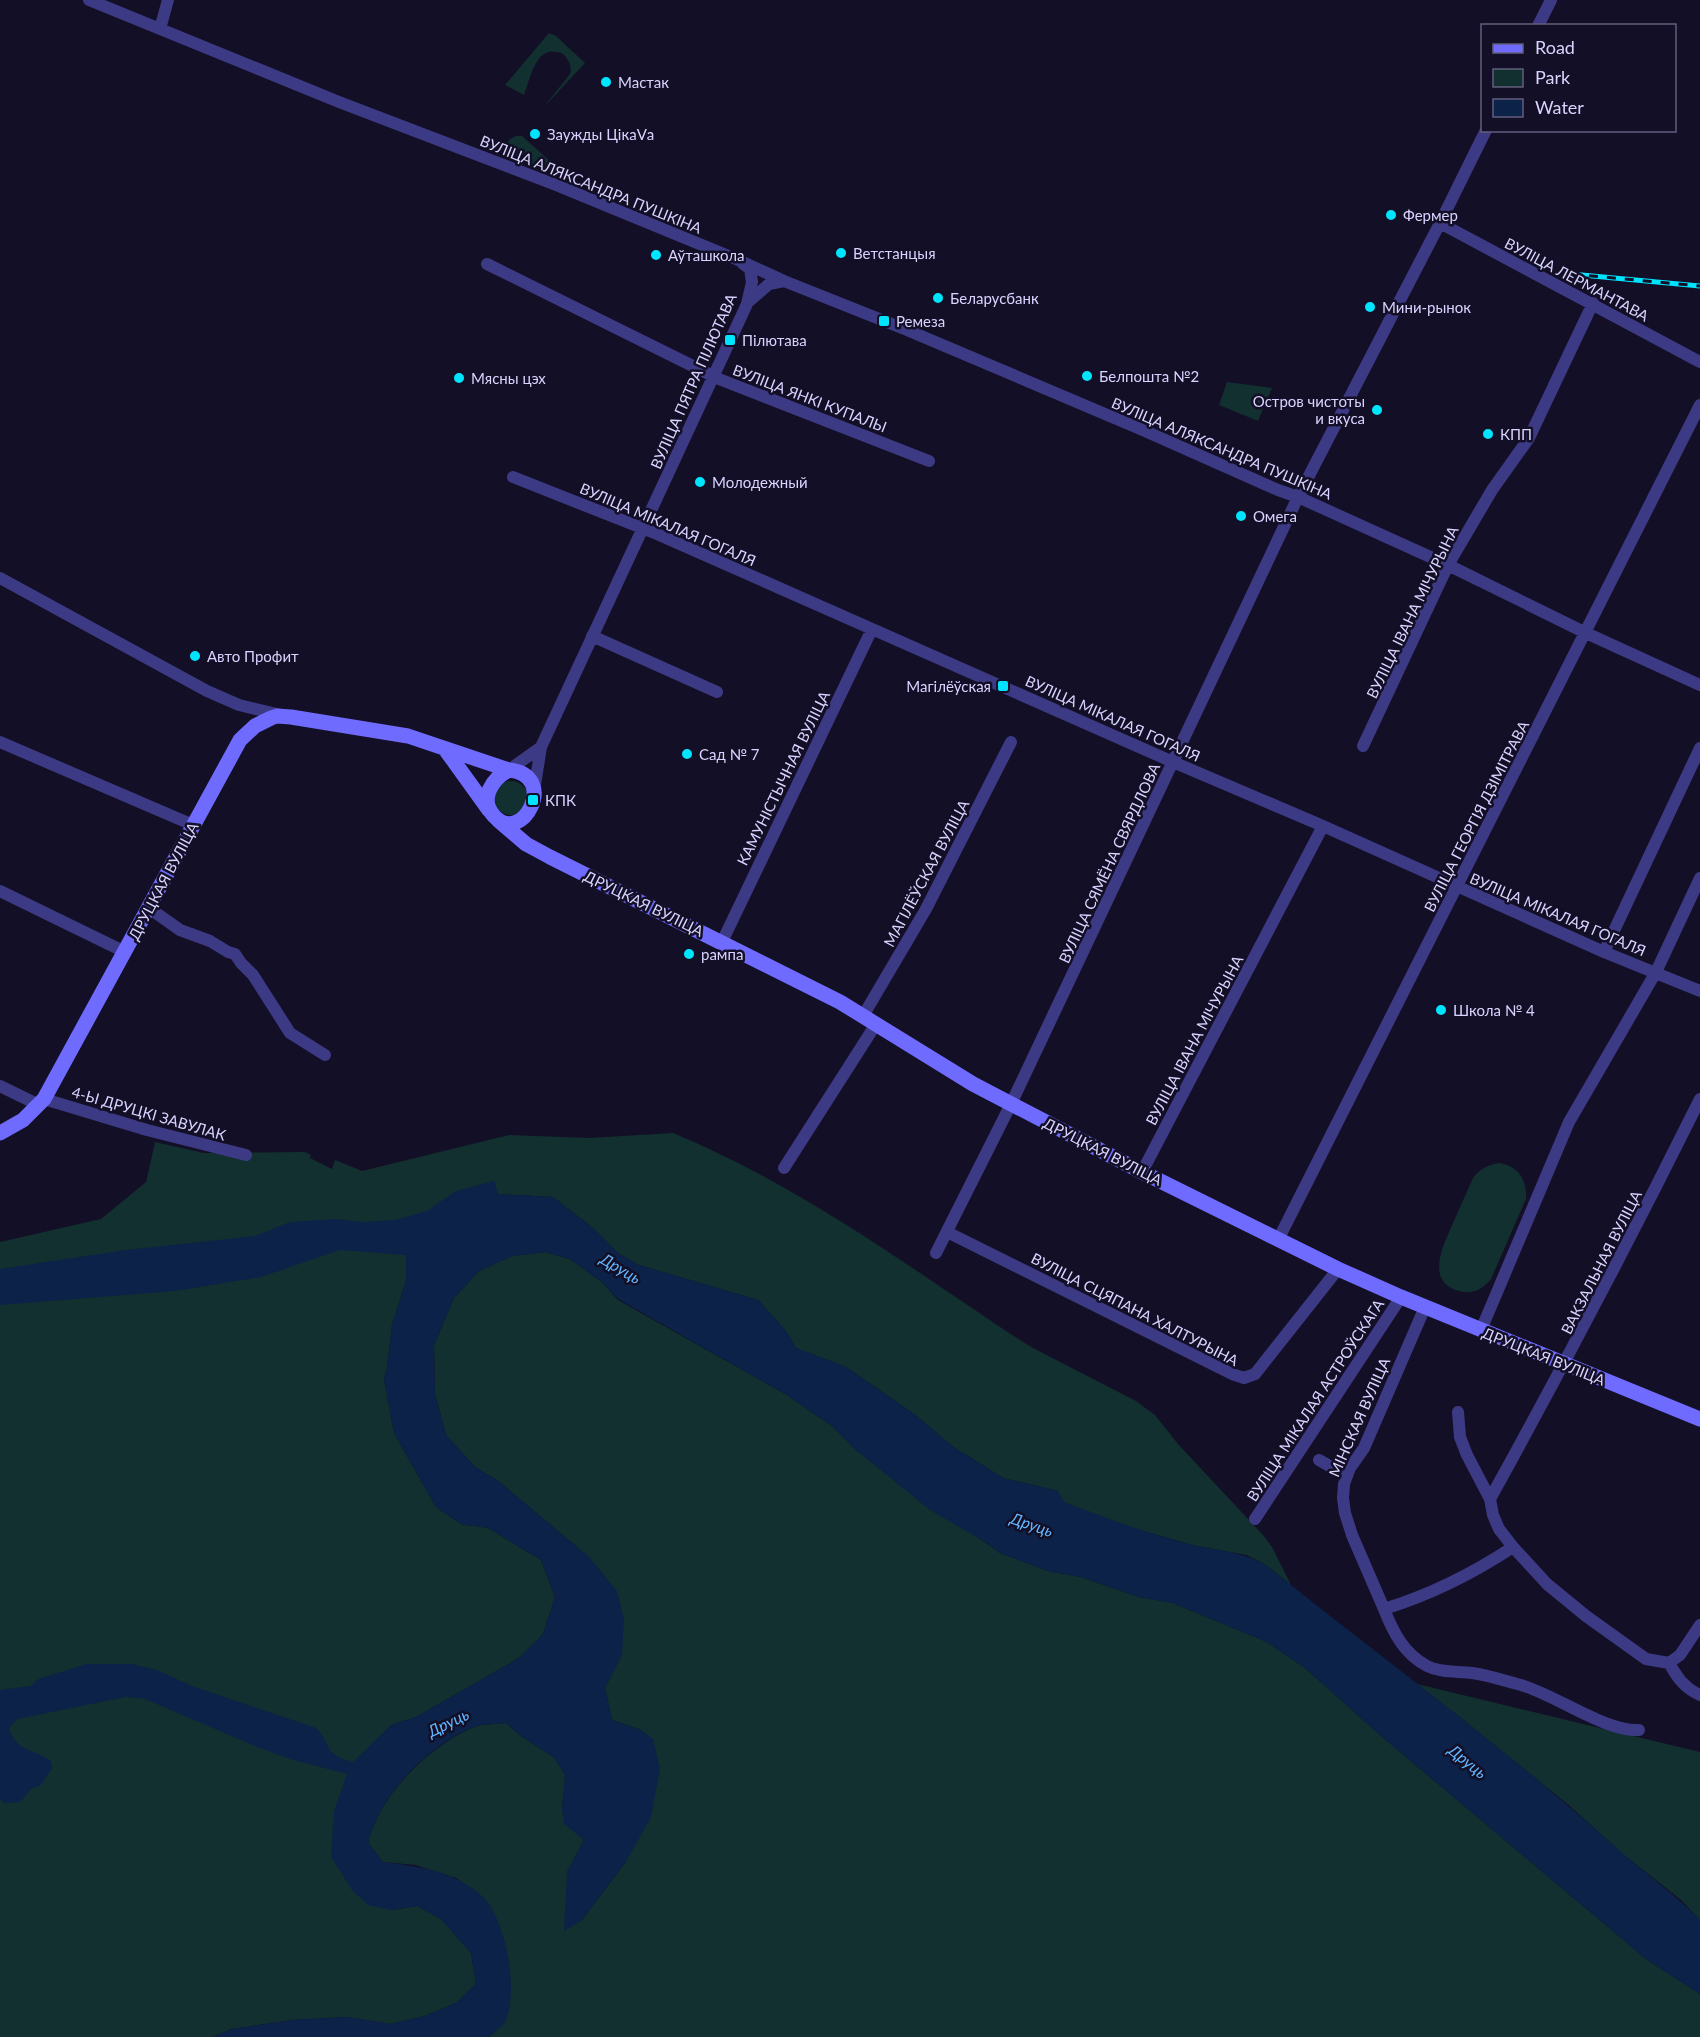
<svg xmlns="http://www.w3.org/2000/svg" width="1700" height="2037" font-family="Lato,sans-serif">
<rect width="100%" height="100%" fill="#130f26"/>
<!-- green -->
<path fill="#12302f" d="M549,33L556,36L585,63L543,108L570,74C572,66 569,60 563,54C536,42 531,77 524,95L505,85Z
M516,136H522L551,162V170H547L512,157L506,146L510,139Z
M1227,382L1272,388L1258,421L1219,405Z
M494 798a17 17 0 1 1 34 0a17 17 0 1 1-34 0Z
M673,1133C794,1183 900,1260 1009,1333L1033,1348L1136,1401L1155,1415L1178,1444L1263,1535L1272,1547L1291,1585L1263,1563L1246,1555L1192,1545L1129,1527L1063,1502L1058,1491L1003,1478L952,1446L914,1414L846,1367L796,1348L786,1331L758,1300L639,1265L619,1254L593,1228L553,1197L498,1194L406,1255V1281L392,1325L387,1368L384,1379L394,1433L436,1507L461,1524L488,1528L541,1560L555,1597L543,1634L519,1658L416,1717L391,1725L334,1811L392,1910L417,1906L441,1919L471,1953L476,1984L456,2003L425,2016L391,2024L347,2017L291,2020L232,2029L213,2037H0V1242L101,1219L146,1182L155,1142L204,1153L305,1152L311,1155L310,1158L332,1169L335,1160L362,1171L509,1135L589,1138Z
M1499,1163C1519,1166 1527,1180 1526,1199L1491,1279C1483,1289 1472,1295 1459,1291C1423,1281 1445,1242 1454,1221C1460,1206 1467,1192 1473,1178C1480,1169 1487,1165 1499,1163Z
M545,1252L570,1259L603,1283L618,1300L787,1395L832,1426L856,1450L1000,1553L1048,1571L1081,1577L1139,1597L1173,1603L1267,1642L1305,1668L1380,1735L1646,1959L1700,1994V2037H489L503,2024L485,1899L456,1878L415,1865L383,1862L368,1843C378,1796 430,1745 474,1727C483,1724 496,1724 506,1723L522,1737L554,1757L565,1775L562,1810L584,1840L567,1872L581,1921L627,1860L641,1730L612,1720L605,1688L622,1654L589,1557L498,1481L475,1467L446,1435L435,1394L434,1345L454,1298L479,1271L512,1256Z
M1413,1683L1700,1752V1920L1681,1900L1624,1855L1571,1807L1461,1718Z"/>
<!-- water -->
<path fill="#0c2248" d="M494,1181L498,1194L553,1197L593,1228L619,1254L639,1265L758,1300L786,1331L796,1348L846,1367L914,1414L952,1446L1003,1478L1058,1491L1064,1502C1106,1518 1148,1534 1192,1545C1216,1550 1240,1552 1263,1563C1383,1659 1507,1749 1621,1852C1647,1875 1676,1895 1700,1920V1994L1646,1959L1380,1735L1305,1668L1267,1642L1173,1603L1139,1597L1081,1577L1048,1571L1000,1553L987,1543L930,1510L856,1450L832,1426L787,1395L618,1299L603,1283L570,1259L545,1252L512,1256L479,1271L454,1298L434,1345L435,1394L446,1435L475,1467L498,1481L589,1557L617,1591L624,1620L622,1654L605,1688L612,1720L641,1730L653,1739L660,1769L651,1817L627,1860L581,1921L564,1931L567,1872L584,1840L564,1824L562,1810L565,1775L554,1757L522,1737L506,1723C496,1724 483,1724 474,1727C430,1744 378,1796 368,1843L383,1862C418,1866 458,1872 484,1898C506,1920 521,1998 503,2025C499,2029 493,2033 489,2037H213L232,2029L291,2020L347,2017L391,2024L425,2016L456,2003L476,1984L471,1953L441,1919L417,1906L392,1910L368,1905L352,1890L331,1857L334,1811L347,1774L290,1759L255,1746L145,1699L126,1697L17,1719L9,1728C15,1751 34,1749 51,1761L52,1768L41,1785L31,1789L20,1802L5,1803L0,1799V1690L31,1686L38,1679L87,1664H132L157,1670L192,1686L316,1728C334,1747 321,1753 353,1762L391,1725L416,1717L519,1658L543,1634L555,1597L541,1560L488,1528L461,1524L436,1507L394,1433L384,1379L387,1368L392,1325L406,1281V1255L340,1250L261,1277L175,1291L0,1305V1269L126,1250L255,1236L290,1222L336,1219L362,1222L396,1220L427,1211L456,1191Z"/>
<g fill="none" stroke-linecap="round" stroke-linejoin="round">
<!-- minor -->
<path stroke="#3d3a85" stroke-width="12" d="M89,0L339,102L556,185L736,259L784,281L907,330L1145,431L1278,490L1298,497L1448,565L1586,633L1700,685
M1538,26L1551,0
M160,29L168,0
M1440,223L1700,362
M487,264L719,379L929,461
M747,303L769,284L784,281
M513,477L657,534L1173,762L1323,826L1604,952L1700,991
M0,578L207,691L239,705L281,715
M592,636L717,692
M0,742L193,825
M1363,746L1448,565L1492,490L1529,438L1593,303
M509,770L541,747
M534,791L541,747L747,304L752,282L750,269L742,263
M0,891L125,952
M149,908L180,930L210,941L228,952L235,954L241,963L253,975L290,1033L325,1055
M722,942L872,629
M1604,952L1700,748
M863,1016L926,909L1011,742
M0,1086L39,1105
M44,1099L147,1130L246,1155
M784,1168L876,1024
M1142,1172L1323,826
M947,1232L1232,1374L1244,1378L1255,1374L1338,1269
M1278,1240L1700,405
M936,1253L1011,1104L1298,497L1440,223L1486,130
M1425,1307L1364,1448L1350,1468L1344,1484L1343,1498L1345,1513L1352,1535L1384,1609C1430,1595 1472,1574 1513,1547
M1481,1330L1569,1122L1656,972L1700,878
M1458,1412L1460,1437L1467,1455L1490,1499L1493,1515L1499,1529L1513,1547L1547,1584L1586,1616L1646,1659L1669,1663C1677,1677 1684,1688 1700,1695
M1319,1460L1347,1476
M1490,1499C1563,1367 1633,1234 1700,1099
M1255,1519L1401,1297
M1384,1609C1393,1632 1404,1654 1427,1666C1441,1673 1457,1671 1472,1673C1488,1675 1505,1681 1521,1685C1556,1695 1606,1732 1639,1730
M1669,1663L1680,1655L1700,1625"/>
<!-- secondary -->
<path stroke="#6f6bff" stroke-width="15" d="M445,749L489,810
M509,770C560,775 522,847 494,816C478,799 493,778 509,770Z
M498,820L526,844L550,857L840,1002L973,1084L1142,1172L1338,1269L1401,1297L1700,1419
M0,1133L23,1120L44,1099L240,740L255,726L271,718L277,716L291,717L408,736L509,770"/>
<defs>
<path id="rail" d="M1571,274L1700,286"/>
</defs>
<!-- rail casing -->
<use href="#rail" stroke="#00e5ff" stroke-width="5"/>
<!-- rail -->
<use href="#rail" stroke="#130f26" stroke-width="3" stroke-dasharray="9" stroke-linecap="butt"/>
</g>
<!-- markers -->
<g fill="#00e5ff" stroke="#130f26" stroke-width="2">
<circle cx="606" cy="82" r="6"/>
<circle cx="535" cy="134" r="6"/>
<circle cx="1391" cy="215" r="6"/>
<circle cx="841" cy="253" r="6"/>
<circle cx="656" cy="255" r="6"/>
<circle cx="938" cy="298" r="6"/>
<circle cx="1370" cy="307" r="6"/>
<rect x="878" y="315" width="12" height="12" rx="3"/>
<rect x="724" y="334" width="12" height="12" rx="3"/>
<circle cx="1087" cy="376" r="6"/>
<circle cx="459" cy="378" r="6"/>
<circle cx="1377" cy="410" r="6"/>
<circle cx="1488" cy="434" r="6"/>
<circle cx="700" cy="482" r="6"/>
<circle cx="1241" cy="516" r="6"/>
<circle cx="195" cy="656" r="6"/>
<rect x="997" y="680" width="12" height="12" rx="3"/>
<circle cx="687" cy="754" r="6"/>
<rect x="527" y="794" width="12" height="12" rx="3"/>
<circle cx="689" cy="954" r="6"/>
<circle cx="1441" cy="1010" r="6"/>
</g>
<g text-anchor="middle" dominant-baseline="central" stroke-width="5" stroke-linejoin="round" paint-order="stroke">
<!-- poi labels -->
<g font-size="15" fill="#d9d4ff" stroke="#130f26" text-anchor="start">
<text x="618" y="82">Мастак</text>
<text x="547" y="134">Заужды ЦікаVа</text>
<text x="1403" y="215">Фермер</text>
<text x="853" y="253">Ветстанцыя</text>
<text x="668" y="255">Аўташкола</text>
<text x="950" y="298">Беларусбанк</text>
<text x="1382" y="307">Мини-рынок</text>
<text x="896" y="321">Ремеза</text>
<text x="742" y="340">Пілютава</text>
<text x="1099" y="376">Белпошта №2</text>
<text x="471" y="378">Мясны цэх</text>
<text x="1365" y="401" text-anchor="end">Остров чистоты<tspan x="1365" dy="17">и вкуса</tspan></text>
<text x="1500" y="434">КПП</text>
<text x="712" y="482">Молодежный</text>
<text x="1253" y="516">Омега</text>
<text x="207" y="656">Авто Профит</text>
<text x="991" y="686" text-anchor="end">Магілёўская</text>
<text x="699" y="754">Сад № 7</text>
<text x="545" y="800">КПК</text>
<text x="701" y="954">рампа</text>
<text x="1453" y="1010">Школа № 4</text>
</g>
<!-- street labels -->
<g font-size="15" fill="#d9d4ff" stroke="#130f26">
<text transform="translate(591 184) rotate(22)">ВУЛІЦА АЛЯКСАНДРА ПУШКІНА</text>
<text transform="translate(1577 279) rotate(28)">ВУЛІЦА ЛЕРМАНТАВА</text>
<text transform="translate(693 381) rotate(-66)">ВУЛІЦА ПЯТРА ПІЛЮТАВА</text>
<text transform="translate(810 398) rotate(21)">ВУЛІЦА ЯНКІ КУПАЛЫ</text>
<text transform="translate(1222 448) rotate(23)">ВУЛІЦА АЛЯКСАНДРА ПУШКІНА</text>
<text transform="translate(668 524) rotate(23)">ВУЛІЦА МІКАЛАЯ ГОГАЛЯ</text>
<text transform="translate(1412 612) rotate(-64)">ВУЛІЦА ІВАНА МІЧУРЫНА</text>
<text transform="translate(1113 718) rotate(24)">ВУЛІЦА МІКАЛАЯ ГОГАЛЯ</text>
<text transform="translate(783 778) rotate(-64)">КАМУНІСТЫЧНАЯ ВУЛІЦА</text>
<text transform="translate(1476 816) rotate(-63)">ВУЛІЦА ГЕОРГІЯ ДЗІМІТРАВА</text>
<text transform="translate(1109 863) rotate(-65)">ВУЛІЦА СЯМЁНА СВЯРДЛОВА</text>
<text transform="translate(926 873) rotate(-62)">МАГІЛЁЎСКАЯ ВУЛІЦА</text>
<text transform="translate(163 881) rotate(-62)">ДРУЦКАЯ ВУЛІЦА</text>
<text transform="translate(644 903) rotate(26)">ДРУЦКАЯ ВУЛІЦА</text>
<text transform="translate(1558 914) rotate(23)">ВУЛІЦА МІКАЛАЯ ГОГАЛЯ</text>
<text transform="translate(1194 1040) rotate(-62)">ВУЛІЦА ІВАНА МІЧУРЫНА</text>
<text transform="translate(149 1113) rotate(16)">4-Ы ДРУЦКІ ЗАВУЛАК</text>
<text transform="translate(1103 1151) rotate(27)">ДРУЦКАЯ ВУЛІЦА</text>
<text transform="translate(1601 1262) rotate(-63)">ВАКЗАЛЬНАЯ ВУЛІЦА</text>
<text transform="translate(1135 1309) rotate(27)">ВУЛІЦА СЦЯПАНА ХАЛТУРЫНА</text>
<text transform="translate(1544 1356) rotate(22)">ДРУЦКАЯ ВУЛІЦА</text>
<text transform="translate(1315 1400) rotate(-57)">ВУЛІЦА МІКАЛАЯ АСТРОЎСКАГА</text>
<text transform="translate(1359 1417) rotate(-66)">МІНСКАЯ ВУЛІЦА</text>
</g>
<!-- water labels -->
<g font-size="16" font-style="italic" fill="#62b6ff" stroke="#130f26">
<text transform="translate(621 1268) rotate(31)">Друць</text>
<text transform="translate(1032 1524) rotate(19)">Друць</text>
<text transform="translate(448 1722) rotate(-26)">Друць</text>
<text transform="translate(1468 1761) rotate(39)">Друць</text>
</g>
</g>
<!-- legend -->
<rect x="1481" y="24" width="195" height="108" fill="#130f26" stroke="#625e7d" stroke-width="1.5"/>
<rect x="1493" y="44" width="30" height="9" fill="#6f6bff" stroke="#625e7d" stroke-width="1.5"/>
<text x="1535" y="54" font-size="18" fill="#d9d4ff">Road</text>
<rect x="1493" y="69" width="30" height="18" fill="#12302f" stroke="#625e7d" stroke-width="1.5"/>
<text x="1535" y="84" font-size="18" fill="#d9d4ff">Park</text>
<rect x="1493" y="99" width="30" height="18" fill="#0c2248" stroke="#625e7d" stroke-width="1.5"/>
<text x="1535" y="114" font-size="18" fill="#d9d4ff">Water</text>
</svg>
